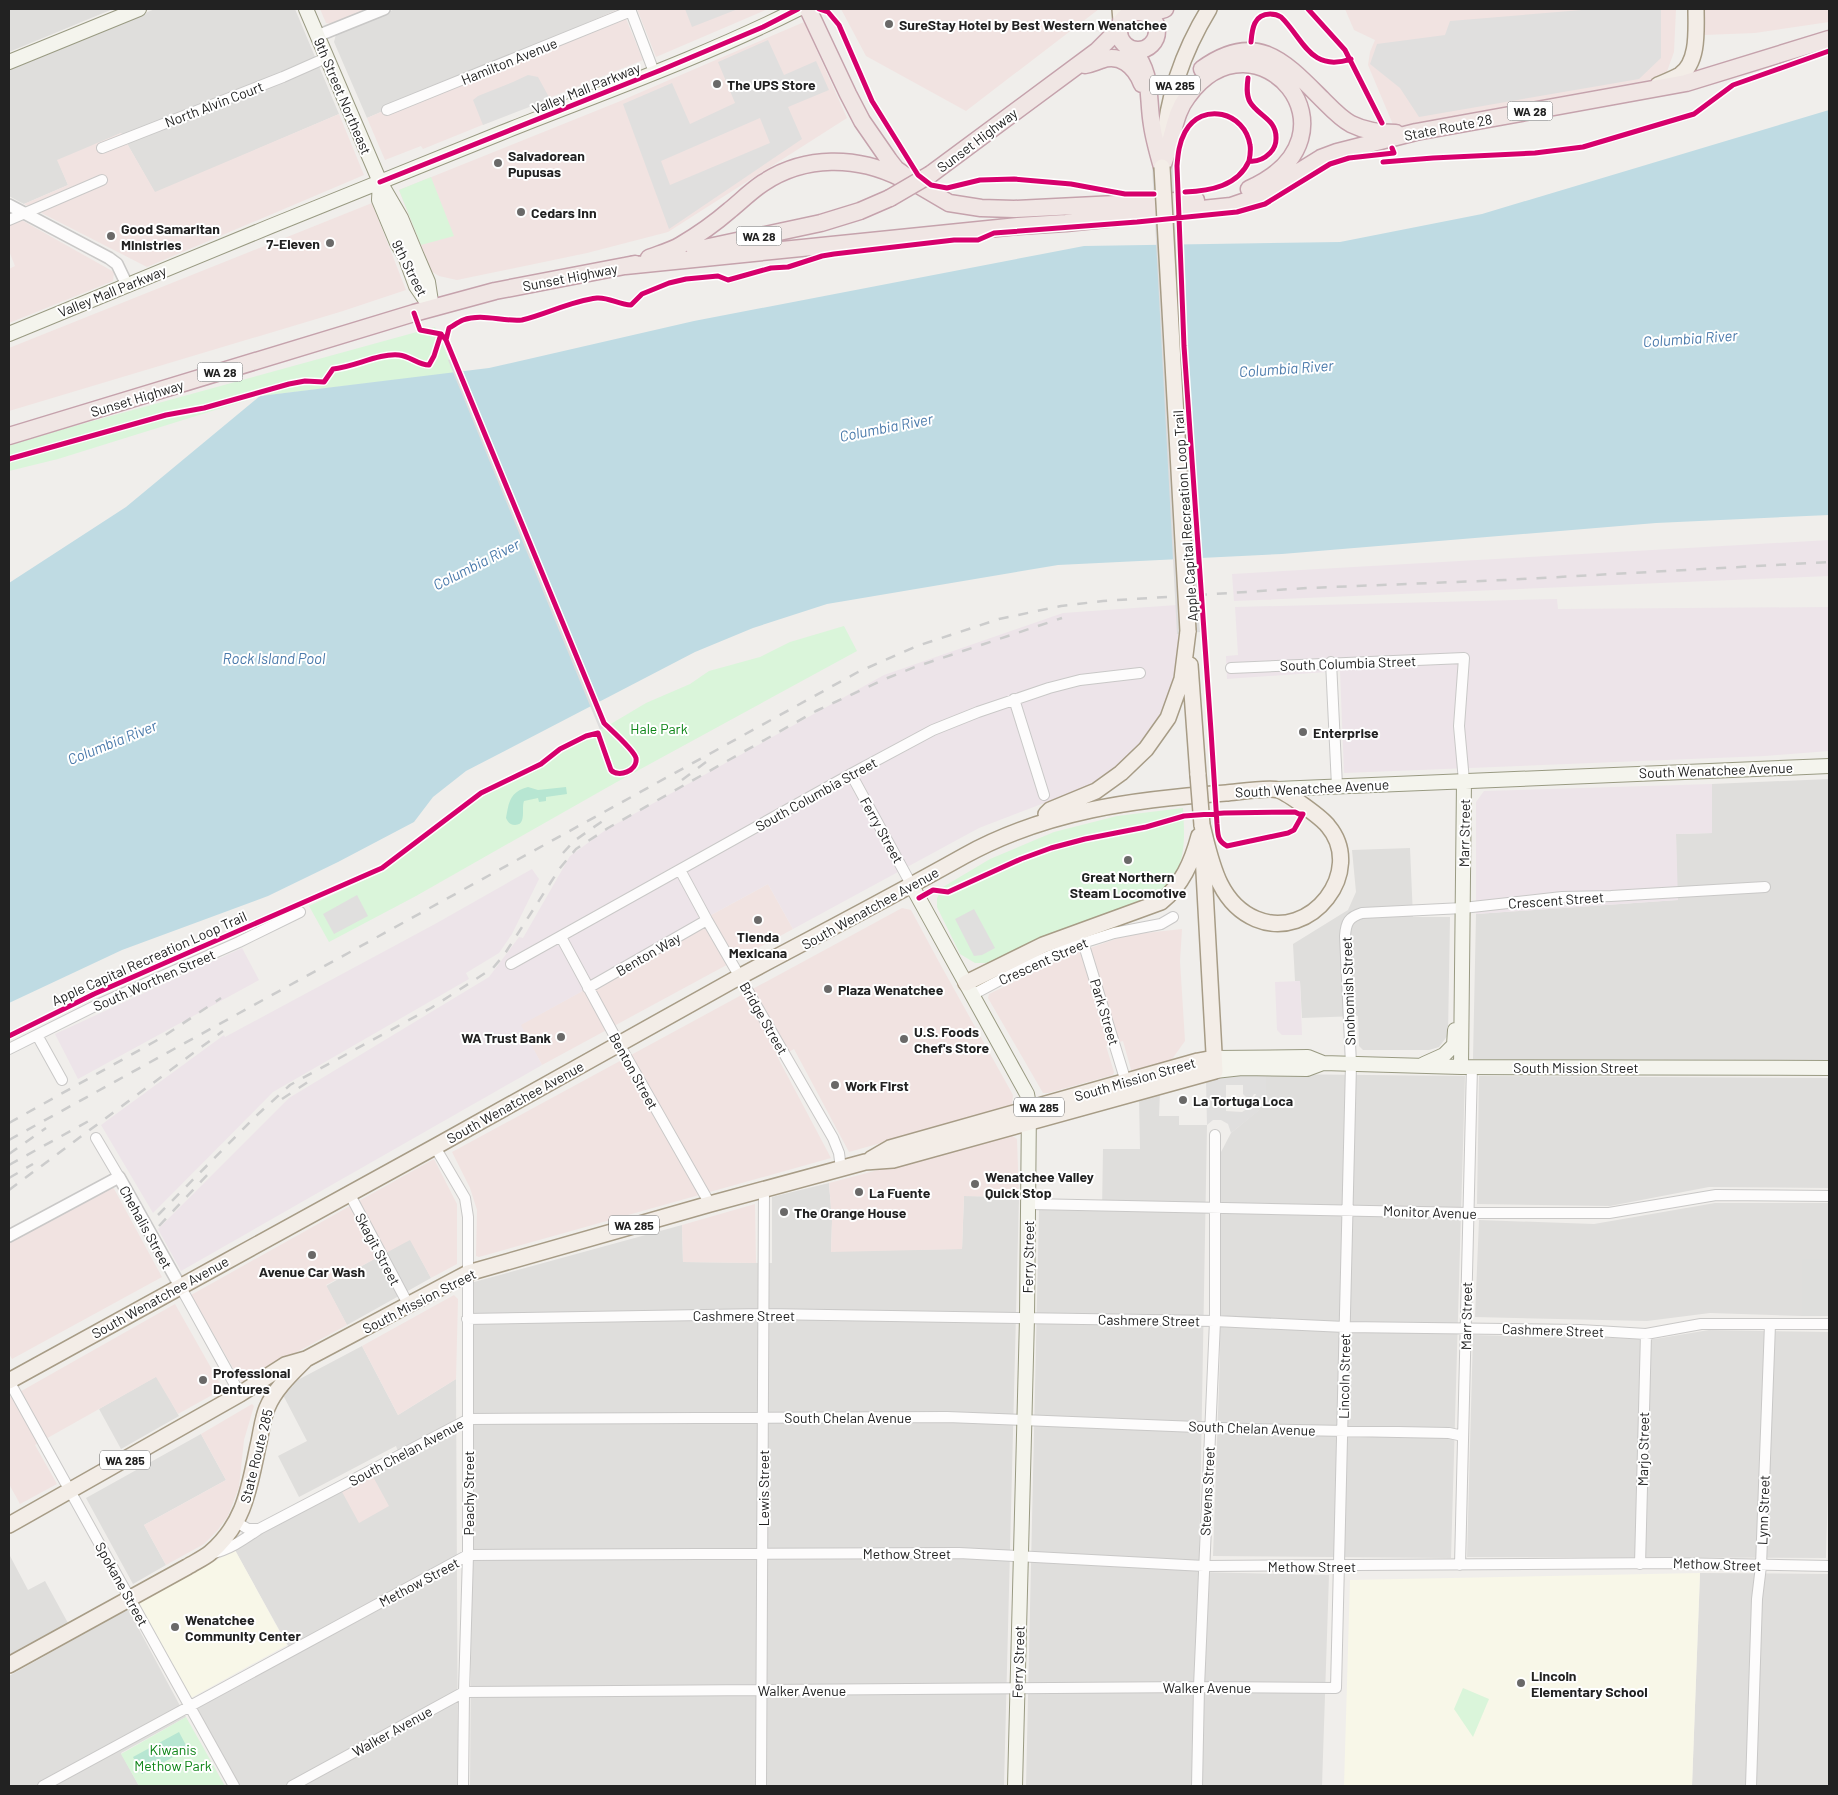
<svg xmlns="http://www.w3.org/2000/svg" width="1838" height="1795" font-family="Barlow,sans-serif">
<rect width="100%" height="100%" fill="#f0eeeb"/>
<!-- residential -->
<path fill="#dfdedc" d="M9,9H113L9,52Z
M155,9H295L339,114L155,193L121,133L58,161L68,185L24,204L9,196V68Z
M395,9H619L367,118L334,42L336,34Z
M1829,779V1060L1473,1059L1476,914L1677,900L1676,834L1712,833V784Z
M1410,848L1413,917H1450L1448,1035L1439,1047L1429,1050H1363L1359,1046L1358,1016L1302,1018L1300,981H1295L1293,944L1348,910L1356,892L1352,850Z
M1266,1074L1465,1076L1451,1558L1213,1556L1220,1356L1221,1152L1231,1133L1265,1105Z
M1479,1076L1829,1078V1188L1709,1187L1610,1206L1477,1204Z
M1160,1092L1159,1116H1179V1125H1207L1199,1572L1329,1575L1322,1786H1026L1039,1210L1102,1211L1103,1149H1140L1139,1098Z
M829,1183L832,1221L831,1251L962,1249L964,1196L1019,1197L1004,1786H470L474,1282L682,1225L683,1262L772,1263V1197Z
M1715,1203H1829V1259L1802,1260V1316L1710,1313L1647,1321L1475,1317L1479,1220L1594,1224Z
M410,1239L431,1278L347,1325L326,1286Z
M1709,1330L1829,1332V1456L1826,1558L1467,1557L1473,1335L1655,1339Z
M362,1346L398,1415L456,1379L458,1786H236L192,1708L291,1651L232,1545L400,1457L396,1446L299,1497L278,1456L307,1441L283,1395L294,1382Z
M157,1376L179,1416L121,1449L99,1409Z
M201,1434L226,1480L144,1525L166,1565L133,1584L86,1498Z
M9,1554L28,1590L45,1581L68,1623L9,1655Z
M1700,1573L1829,1574V1786H1692Z
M128,1609L186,1717L121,1753L139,1786H9V1676Z"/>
<!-- commercial -->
<path fill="#f1e3e1" d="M320,9H368L331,24L326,23Z
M619,9H622L643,60L423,149L421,146L385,160L367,118Z
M637,9H768L656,57Z
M841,9H1099L966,111L866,56Z
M1345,9H1676L1674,52L1665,77L1394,127L1368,65L1370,52L1375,40L1354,30Z
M1704,9H1829V22L1755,33L1704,35Z
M804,22L847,118L668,232L587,253L457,280L439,276L431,271L399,190L618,102Z
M339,114L364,175L147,267L24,204L68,185L57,160L121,133L155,192Z
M372,203L406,290L343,311L9,411V348Z
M9,213L114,272L113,281L9,323V269L15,266L9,251Z
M768,884L793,929L542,1065L520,1025L702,926L700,921Z
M902,908L911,910L939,962L1013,1095L1012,1106L849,1152L794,1049L778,1058L831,1158L479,1257L476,1256L477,1210L470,1188L452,1152Z
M1182,929L1180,961L1185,1041L1170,1062L1132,1073L1123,1041L1106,1046L1114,1072L1113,1075L1048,1093H1043L988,998L989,994L1070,955L1127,935Z
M1011,1135L1017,1139L1019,1197L964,1196L962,1249L831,1252L832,1221L829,1183Z
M434,1159L457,1204V1264L431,1278L410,1240L326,1285L347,1325L241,1382L191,1295Z
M112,1185L162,1277L12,1359L9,1354V1241Z
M755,1204L756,1263L683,1262L682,1225Z
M454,1295L458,1299L456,1379L398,1415L362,1346Z
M175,1304L223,1389L178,1414L156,1377L35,1445L57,1484L20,1504L9,1484V1398Z
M252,1404L254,1406L244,1440L239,1487L228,1516L217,1531L204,1544L166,1565L144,1525L226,1480L201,1434Z
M371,1473L389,1506L359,1523L341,1490Z"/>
<!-- industrial -->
<path fill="#ede4e9" d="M1829,540V576L1234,601L1232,574Z
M1557,599L1558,609L1829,607V751L1765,756L1344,773L1340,671L1227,679L1226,656L1238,655L1235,607Z
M1177,605L1179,651L1173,683L1165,705L1147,737L1131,756L1103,778L1081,789L979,828L793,929L768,884L700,921L702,925L521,1025L542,1065L181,1271L158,1229L289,1098L489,977L519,937L523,938L570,856L607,829L884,675L1063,613Z
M1712,784V833L1676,834L1678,900L1476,914V802L1484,791Z
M532,869L539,879L512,934L499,953L466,973L469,979L273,1092L153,1213L101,1125L224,1035L225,1037L435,924Z
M242,948L259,980L78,1079L55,1034Z
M1300,981L1302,1035H1282L1277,1030L1275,982Z"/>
<!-- education -->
<path fill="#f8f7e8" d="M235,1550L287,1645L191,1698L139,1603Z
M1700,1573L1692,1786H1344L1350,1580Z"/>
<!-- religious -->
<path fill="#dededc" d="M1802,1259H1829V1316H1802Z"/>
<!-- park -->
<path fill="#daf5da" d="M431,177L454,236L421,245L399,190Z
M435,327L455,373L260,396L58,459L9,471V444Z
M844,626L857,651L615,783L416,896L329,942L309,906L383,871L473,802L552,759L646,703L690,684L709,671L760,657L790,642Z
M1183,808C1185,843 1187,871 1157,895L989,963H975L960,954L937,907V898L943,887L990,859L1054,832L1117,816Z
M1463,1688L1489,1699L1473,1737L1454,1709Z
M186,1717L225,1786H139L121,1754Z"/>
<!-- pitch -->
<path fill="#b7e6d2" d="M528,787L538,790L566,787L567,794L546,797V801L539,802L538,798L524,801C521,808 527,825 515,825C510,825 508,822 506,818C509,801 510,792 528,787Z
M179,1732L188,1749L142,1774L133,1757Z"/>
<!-- parking -->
<path fill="#e0dfde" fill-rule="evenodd" d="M685,9H738L692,27Z
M1594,9H1661V58L1639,79L1419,117L1400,88L1370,64L1377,44L1445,35L1450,21Z
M768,40L784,75L816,61L829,90L788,107L802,139L669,229L623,104L672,83L690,124L735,103L718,62ZM760,118L770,143L670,185L661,161Z
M528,75L538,77L550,99L483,125L473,100L478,96L513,82Z
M357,895L368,916L334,934L323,914Z
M974,909L995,948L982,955L974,956L955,919Z
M1266,1074V1105L1231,1133L1228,1124L1221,1120H1213L1207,1125L1206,1080L1228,1075ZM1226,1085H1243V1094L1250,1101L1254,1094H1256L1250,1107L1242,1112L1226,1111Z"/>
<!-- water -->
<path fill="#bfdbe3" d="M1829,110V515L1656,523L1282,554L1058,565L827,604L753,628L695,652L466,771L433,797L414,822L338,862L268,896L122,950L9,1003V583L126,507L260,396L489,368L694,321L1084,246L1340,242L1482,214Z"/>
<!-- pier -->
<path fill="#dedddd" d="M1180,164L1201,632L1177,634L1152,166Z
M457,357L608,726L600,730L448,360Z"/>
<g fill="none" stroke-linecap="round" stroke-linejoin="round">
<defs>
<path id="minor" d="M630,9L654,72
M387,110L631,11
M102,148L283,77L326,58
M9,220L102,180
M1331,662L1337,786
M1231,668L1464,658L1459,726L1464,781
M1014,699L1044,795
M851,774L912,886
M680,870L707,920L833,1138L839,1153L841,1169
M561,937L619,1044L710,1204
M1083,942L1126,1082
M511,964L851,774L933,730L978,712L1049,688L1080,680L1140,673
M588,988L707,920
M972,995L1030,964L1070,947L1114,933L1161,924L1173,917
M37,1035L62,1080
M9,1049L97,1005L239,942L300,912
M96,1138L119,1177
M435,1147L465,1198L468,1217V1555L464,1692L463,1786
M349,1193L408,1304
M1029,1204L1469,1213H1609L1716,1195L1829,1196
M180,1286L240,1394
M467,1319L764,1314L1215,1321L1345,1327L1580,1330L1646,1334L1701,1324H1829
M9,1381L234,1786
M259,1529L469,1419L947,1417L1247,1429L1449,1433L1463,1436
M210,1554C229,1550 243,1540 259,1529H248L236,1522
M1640,1564L1646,1334
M1460,1565L1472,1066
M43,1786L468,1555L959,1553L1204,1566L1669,1563L1829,1566
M292,1786L464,1692L1199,1687L1336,1688L1351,1064L1345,936C1346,922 1349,917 1362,913L1463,908L1562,897L1611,896L1765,887
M761,1786L764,1189
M1197,1786L1199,1687L1215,1321V1135
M1751,1786L1757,1599L1761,1566L1770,1324"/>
<path id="tertiary" d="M317,36L384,9
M9,205L109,258L117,264L127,285
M9,1236L119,1177L180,1286"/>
<path id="secondary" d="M306,9L380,182L401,218L416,254L428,282L432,308
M9,62L139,9
M380,182L379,200L397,243L405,256L416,286L429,305
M9,334C172,266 337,199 501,133C601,93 703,57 798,9
M1277,789L1829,766
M912,886L1027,1094L1029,1105L1027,1318L1015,1786
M1214,1058L1308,1057L1323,1063
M1424,1064L1444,1055L1454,1045L1455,1030
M1461,1067L1464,781
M1215,1071L1242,1068L1307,1069L1323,1063L1461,1067L1829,1068"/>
<path id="primary" d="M1120,9L1121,21
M1135,9L1138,11
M1658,85C1665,82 1673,79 1680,75C1699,62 1696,29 1696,9
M1164,146C1167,97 1184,50 1209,9
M1190,665L1198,775
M1046,814L1050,810L1096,791L1121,773L1146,749L1168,718L1182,679L1188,631
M966,983L1043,945L1161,902C1182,885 1192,862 1199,836
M871,1159L890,1148L1198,1061L1214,1058
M9,1381C152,1301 297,1224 440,1144C540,1089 639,1032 739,977C814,937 889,898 964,856C1045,811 1135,799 1226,793C1238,792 1269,787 1278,790C1288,793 1322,818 1328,826C1366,871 1311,942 1256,919C1218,903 1211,861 1202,825
M9,1525L240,1394L285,1365L306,1359L468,1273L710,1204L865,1162L893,1160L1215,1071L1203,854
M9,1665L187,1567C195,1562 204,1558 210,1553C245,1523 249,1488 258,1446C261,1434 262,1420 267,1408C275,1389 290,1375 305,1360"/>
<path id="trunk" d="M808,9L848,94L862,121L889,160L896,169L920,186L949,203L981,208L1014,209L1196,200
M1119 31a19 19 0 1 1 38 0a19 19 0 1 1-38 0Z
M1148,14L1165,9
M1133,50C1153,75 1147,95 1152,125C1154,139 1158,153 1162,167
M1085,65C1091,64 1095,62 1101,60C1120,53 1135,66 1142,84
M1202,69C1256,30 1284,61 1322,99C1331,108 1340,118 1351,124C1365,131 1381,133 1396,133
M1162,167C1165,159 1168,150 1170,142C1175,125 1177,110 1188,96C1256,4 1370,135 1249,189
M931,174L1097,51L1119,29
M695,250L821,223L860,211L890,198
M649,258C659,254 671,251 681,245C698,235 715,223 730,210C741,201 751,191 763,183C805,155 857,156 901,178
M625,266L1018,226L1066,223L1231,206L1260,196L1321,158L1337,152L1416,132L1686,83L1829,39
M9,436L414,313L495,291L635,264"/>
</defs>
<!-- minor casing -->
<use href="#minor" stroke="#c9c8c7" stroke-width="12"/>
<!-- tertiary casing -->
<use href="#tertiary" stroke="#c9c8c7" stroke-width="14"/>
<!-- secondary casing -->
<use href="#secondary" stroke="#999a82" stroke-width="16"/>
<!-- primary casing -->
<use href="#primary" stroke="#a79c86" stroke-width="18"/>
<!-- trunk casing -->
<use href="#trunk" stroke="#c5a2ac" stroke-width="19"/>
<!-- minor -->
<use href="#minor" stroke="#fdfcfc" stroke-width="10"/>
<!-- tertiary -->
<use href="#tertiary" stroke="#fdfcfc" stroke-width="11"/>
<!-- secondary -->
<use href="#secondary" stroke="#f4f4ed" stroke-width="14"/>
<!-- primary -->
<use href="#primary" stroke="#f3ede7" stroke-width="15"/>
<!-- trunk -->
<use href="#trunk" stroke="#f0e6e4" stroke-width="16"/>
<!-- rail -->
<path stroke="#ccc" stroke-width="2.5" stroke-dasharray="10 10" stroke-linecap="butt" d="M682,780L710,759
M563,853L574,841L604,820
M282,1099L311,1080
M9,1123L161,1038L221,998
M9,1140L858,672L917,646L999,619L1061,606L1103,601L1308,588L1505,580L1829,562
M9,1154L46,1128
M9,1165L96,1117
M9,1178L33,1164
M9,1190L223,1031
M158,1215L256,1116L290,1085L431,1008L493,968L504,955L560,868L576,849L608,828L816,711L885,679L915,667L1062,618
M159,1226L210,1172"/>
<defs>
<path id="primary-bridge" d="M1162,167L1188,631
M1198,775L1202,825"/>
<path id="trunk-bridge" d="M890,198L931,174"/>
</defs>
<!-- primary-bridge casing -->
<use href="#primary-bridge" stroke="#a79c86" stroke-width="18" stroke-linecap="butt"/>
<!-- trunk-bridge casing -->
<use href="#trunk-bridge" stroke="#c5a2ac" stroke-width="19" stroke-linecap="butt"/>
<!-- primary-bridge -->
<use href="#primary-bridge" stroke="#f3ede7" stroke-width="15"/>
<!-- trunk-bridge -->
<use href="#trunk-bridge" stroke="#f0e6e4" stroke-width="16"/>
<defs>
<path id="cycleway" d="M819,9L828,12L839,25L872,101L918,175L931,185L947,188L980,180L1014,179L1071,184L1125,194H1154
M1308,9L1345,50L1382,123
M1251,42C1252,29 1254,14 1270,14C1274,14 1278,15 1281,17C1303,38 1310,73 1351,59
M1383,162L1433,158L1535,153L1583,147L1694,114L1733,85L1829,51
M380,182L661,70L763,27L798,9
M1185,192C1210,191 1238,186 1249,161
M446,340L449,328C453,326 458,322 463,320C482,313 503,322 522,320C547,314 571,301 597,298C609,297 619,305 631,305L642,294L669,283L686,279L718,276L728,280L771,268L788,267L822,256L834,254L954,240H978L994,233L1137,222L1237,212L1265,204L1330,164L1349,158L1394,153L1392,148
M9,459L166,415L204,408L289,384L305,381L324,382L333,369C354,367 379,353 399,355C410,356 418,365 429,365L434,356L441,334
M919,898L933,890L948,892L1021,859L1051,848L1085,839L1146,827L1184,816L1224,813L1295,812L1299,814H1303L1294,830L1288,833L1227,846C1217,841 1218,834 1217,824L1211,731L1184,346L1177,166C1178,154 1179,143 1185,132C1202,101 1245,112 1250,145C1251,150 1250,156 1249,161C1257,162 1264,159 1270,153C1274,149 1276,144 1276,139C1277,119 1258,116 1250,102C1246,95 1247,86 1248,78
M9,1036L94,994L382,868L481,793L541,764L560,749L586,736L598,733L611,770C618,778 638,771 636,758C634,750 611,730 604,723L446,340L441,334L420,330L414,313"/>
</defs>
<!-- cycleway casing -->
<use href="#cycleway" stroke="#fff" stroke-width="8"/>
<!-- cycleway -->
<use href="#cycleway" stroke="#d6006c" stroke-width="5"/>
</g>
<!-- markers -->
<g fill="#6a6968" stroke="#fff" stroke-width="2">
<circle cx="889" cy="24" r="5"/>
<circle cx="717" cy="84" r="5"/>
<circle cx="498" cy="163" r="5"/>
<circle cx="521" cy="212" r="5"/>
<circle cx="111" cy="236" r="5"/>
<circle cx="330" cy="243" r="5"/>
<circle cx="1303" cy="732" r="5"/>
<circle cx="1128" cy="860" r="5"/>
<circle cx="758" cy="920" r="5"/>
<circle cx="828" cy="989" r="5"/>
<circle cx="561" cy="1037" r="5"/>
<circle cx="904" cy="1039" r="5"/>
<circle cx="835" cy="1085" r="5"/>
<circle cx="1183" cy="1100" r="5"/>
<circle cx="975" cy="1184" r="5"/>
<circle cx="859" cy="1192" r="5"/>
<circle cx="784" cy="1212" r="5"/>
<circle cx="312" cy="1255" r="5"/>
<circle cx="203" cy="1380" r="5"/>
<circle cx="175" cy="1627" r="5"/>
<circle cx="1521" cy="1683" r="5"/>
</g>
<g text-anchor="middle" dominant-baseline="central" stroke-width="4" stroke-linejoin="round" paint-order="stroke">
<!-- shield labels -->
<g fill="#fff" stroke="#646464" stroke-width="1">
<rect x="1150" y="75.5" width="50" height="19" rx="4"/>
<rect x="1507.5" y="101.5" width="45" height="19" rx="4"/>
<rect x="736.5" y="226.5" width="45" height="19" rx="4"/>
<rect x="197.5" y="362.5" width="45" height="19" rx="4"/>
<rect x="1014" y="1097.5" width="50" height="19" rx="4"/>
<rect x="609" y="1215.5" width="50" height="19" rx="4"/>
<rect x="100" y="1450.5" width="50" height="19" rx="4"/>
</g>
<g font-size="12" font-weight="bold" fill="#222">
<text x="1175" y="85">WA 285</text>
<text x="1530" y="111">WA 28</text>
<text x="759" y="236">WA 28</text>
<text x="220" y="372">WA 28</text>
<text x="1039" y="1107">WA 285</text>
<text x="634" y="1225">WA 285</text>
<text x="125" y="1460">WA 285</text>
</g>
<!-- poi labels -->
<g font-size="14" font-weight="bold" fill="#222" stroke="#fff" text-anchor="start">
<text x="899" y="24">SureStay Hotel by Best Western Wenatchee</text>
<text x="727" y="84">The UPS Store</text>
<text x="508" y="155">Salvadorean<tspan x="508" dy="16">Pupusas</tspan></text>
<text x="531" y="212">Cedars Inn</text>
<text x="121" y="228">Good Samaritan<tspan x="121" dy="16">Ministries</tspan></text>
<text x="320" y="243" text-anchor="end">7-Eleven</text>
<text x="1313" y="732">Enterprise</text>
<text x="1128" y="876" text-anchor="middle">Great Northern<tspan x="1128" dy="16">Steam Locomotive</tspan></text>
<text x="758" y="936" text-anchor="middle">Tienda<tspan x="758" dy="16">Mexicana</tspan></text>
<text x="838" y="989">Plaza Wenatchee</text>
<text x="914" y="1031">U.S. Foods<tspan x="914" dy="16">Chef's Store</tspan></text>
<text x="551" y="1037" text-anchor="end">WA Trust Bank</text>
<text x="845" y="1085">Work First</text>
<text x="1193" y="1100">La Tortuga Loca</text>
<text x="985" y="1176">Wenatchee Valley<tspan x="985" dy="16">Quick Stop</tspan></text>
<text x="869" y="1192">La Fuente</text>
<text x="794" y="1212">The Orange House</text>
<text x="312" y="1271" text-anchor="middle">Avenue Car Wash</text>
<text x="213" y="1372">Professional<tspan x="213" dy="16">Dentures</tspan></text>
<text x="185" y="1619">Wenatchee<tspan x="185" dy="16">Community Center</tspan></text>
<text x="1531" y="1675">Lincoln<tspan x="1531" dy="16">Elementary School</tspan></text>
</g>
<!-- street labels -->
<g font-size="14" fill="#222" stroke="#fff">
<text transform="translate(509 61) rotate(-22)">Hamilton Avenue</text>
<text transform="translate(586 88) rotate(-22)">Valley Mall Parkway</text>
<text transform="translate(343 96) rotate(67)">9th Street Northeast</text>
<text transform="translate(214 104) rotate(-21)">North Alvin Court</text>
<text transform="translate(1448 127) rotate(-11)">State Route 28</text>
<text transform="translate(977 140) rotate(-37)">Sunset Highway</text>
<text transform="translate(410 268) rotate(63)">9th Street</text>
<text transform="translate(570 277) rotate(-11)">Sunset Highway</text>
<text transform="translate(112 291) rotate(-22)">Valley Mall Parkway</text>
<text transform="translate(137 398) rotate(-17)">Sunset Highway</text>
<text transform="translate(1185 516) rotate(-94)">Apple Capital Recreation Loop Trail</text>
<text transform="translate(1348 663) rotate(-2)">South Columbia Street</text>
<text transform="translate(1716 770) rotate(-2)">South Wenatchee Avenue</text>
<text transform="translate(1312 788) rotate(-3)">South Wenatchee Avenue</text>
<text transform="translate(816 794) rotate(-29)">South Columbia Street</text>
<text transform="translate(882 830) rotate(61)">Ferry Street</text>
<text transform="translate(1464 833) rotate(-89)">Marr Street</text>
<text transform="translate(1556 900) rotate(-4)">Crescent Street</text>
<text transform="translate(870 908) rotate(-29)">South Wenatchee Avenue</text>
<text transform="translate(648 954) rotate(-30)">Benton Way</text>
<text transform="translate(149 958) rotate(-24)">Apple Capital Recreation Loop Trail</text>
<text transform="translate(1043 961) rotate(-24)">Crescent Street</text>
<text transform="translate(154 980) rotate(-24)">South Worthen Street</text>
<text transform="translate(1348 991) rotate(-92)">Snohomish Street</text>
<text transform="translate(1105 1012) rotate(73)">Park Street</text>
<text transform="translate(764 1018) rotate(60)">Bridge Street</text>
<text x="1576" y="1067">South Mission Street</text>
<text transform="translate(634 1071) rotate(61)">Benton Street</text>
<text transform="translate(1135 1079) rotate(-16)">South Mission Street</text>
<text transform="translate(515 1102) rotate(-29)">South Wenatchee Avenue</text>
<text transform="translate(1430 1212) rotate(2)">Monitor Avenue</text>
<text transform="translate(146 1227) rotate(61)">Chehalis Street</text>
<text transform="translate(378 1249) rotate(62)">Skagit Street</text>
<text transform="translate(1028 1257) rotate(-89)">Ferry Street</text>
<text transform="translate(160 1297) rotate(-29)">South Wenatchee Avenue</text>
<text transform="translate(419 1301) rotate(-27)">South Mission Street</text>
<text x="744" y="1315">Cashmere Street</text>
<text transform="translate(1466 1316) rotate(-89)">Marr Street</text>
<text transform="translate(1149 1320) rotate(1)">Cashmere Street</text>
<text transform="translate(1553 1330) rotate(2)">Cashmere Street</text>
<text transform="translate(1344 1376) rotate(-89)">Lincoln Street</text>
<text x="848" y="1417">South Chelan Avenue</text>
<text transform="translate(1252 1428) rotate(2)">South Chelan Avenue</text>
<text transform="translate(1643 1449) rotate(-89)">Marjo Street</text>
<text transform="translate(406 1452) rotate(-28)">South Chelan Avenue</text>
<text transform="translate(256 1456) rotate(-76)">State Route 285</text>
<text transform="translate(763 1488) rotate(-90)">Lewis Street</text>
<text transform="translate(1207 1491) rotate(-87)">Stevens Street</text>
<text transform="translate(468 1493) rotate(-90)">Peachy Street</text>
<text transform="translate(1763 1510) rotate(-88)">Lynn Street</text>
<text x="907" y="1553">Methow Street</text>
<text transform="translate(1717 1564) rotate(2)">Methow Street</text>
<text x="1312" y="1566">Methow Street</text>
<text transform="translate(419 1582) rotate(-28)">Methow Street</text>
<text transform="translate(122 1584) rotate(61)">Spokane Street</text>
<text transform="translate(1018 1662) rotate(-88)">Ferry Street</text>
<text x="1207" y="1687">Walker Avenue</text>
<text x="802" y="1690">Walker Avenue</text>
<text transform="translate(392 1731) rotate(-29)">Walker Avenue</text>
</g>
<!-- park labels -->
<g font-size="14" fill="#0c8416" stroke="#fff">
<text x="659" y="728">Hale Park</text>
<text x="173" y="1749">Kiwanis<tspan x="173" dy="16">Methow Park</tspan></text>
</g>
<!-- water labels -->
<g font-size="15" font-style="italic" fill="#4a7aab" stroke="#fff">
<text transform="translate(1690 338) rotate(-4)">Columbia River</text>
<text transform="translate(1286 368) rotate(-4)">Columbia River</text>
<text transform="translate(886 427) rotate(-11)">Columbia River</text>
<text transform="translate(476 564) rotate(-27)">Columbia River</text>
<text x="274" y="658">Rock Island Pool</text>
<text transform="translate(112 742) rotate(-22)">Columbia River</text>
</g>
</g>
<!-- border -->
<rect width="1838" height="1795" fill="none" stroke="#222222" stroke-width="20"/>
</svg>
